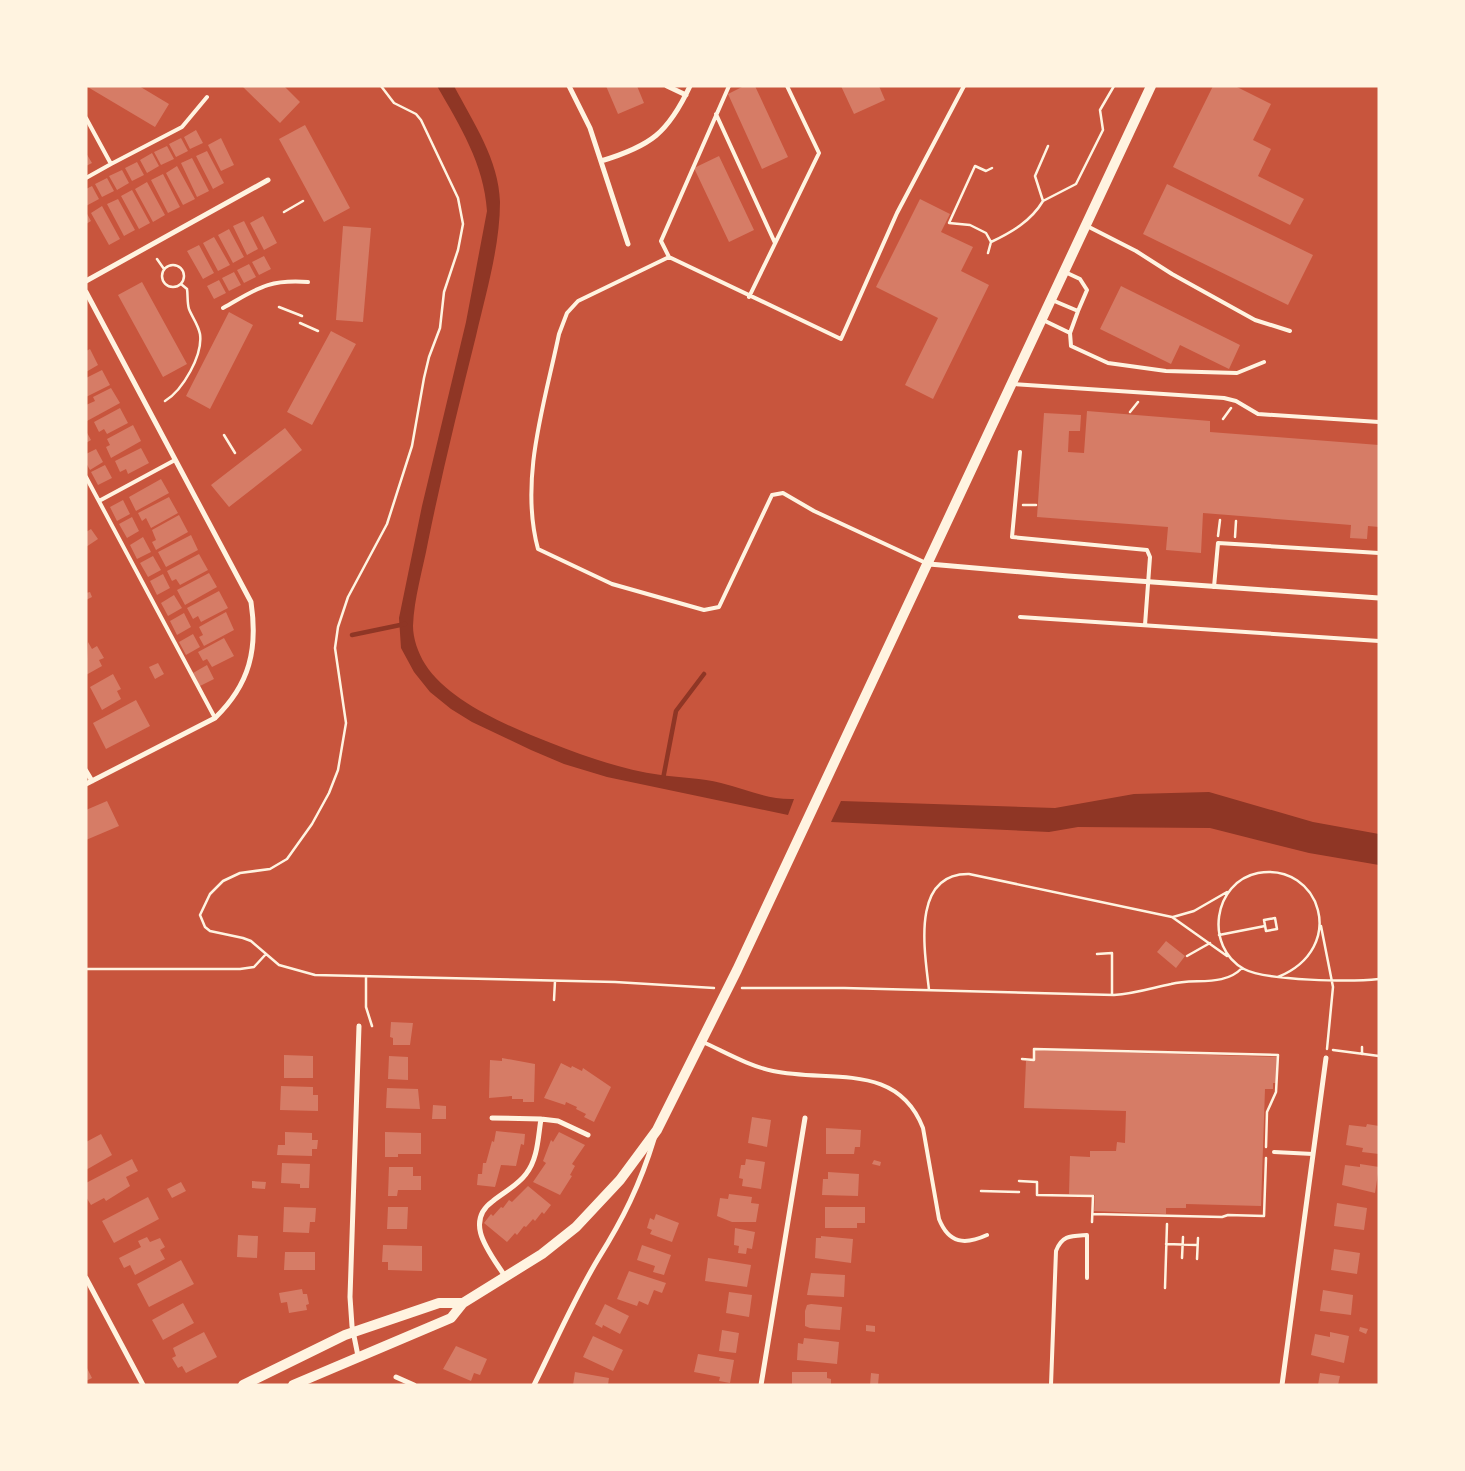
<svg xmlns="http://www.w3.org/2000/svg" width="1465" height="1471" font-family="'DejaVu Sans',sans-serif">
<rect width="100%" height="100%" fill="#c8553d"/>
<!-- water -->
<path fill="#8f3625" d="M437,86H454C473,122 499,160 500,202C500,246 486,293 476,336C459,404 442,473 428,542C423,569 414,598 413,626C413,638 418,653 425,664C449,702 510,727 551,743C587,757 623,770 661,775C682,778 701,778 721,783C746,789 768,800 794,799L788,815L607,777L564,764L531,750L472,722L451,709L430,692L414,672L401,648L399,618L422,506L466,322L487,211C484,164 460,126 437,86Z
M1209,792L1313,822L1379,834V865L1309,853L1210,828L1078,827L1049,832L831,822L841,801L1055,808L1134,794Z"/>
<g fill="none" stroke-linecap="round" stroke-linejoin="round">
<!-- stream -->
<path stroke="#8f3625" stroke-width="4.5" d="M352,635L405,624
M663,779L676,711L704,674"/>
</g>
<!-- building -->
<path fill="#d67c66" d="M86,86H139L169,104L155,127Z
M242,86H284L300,102L280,123Z
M606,86H637L644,103L618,114Z
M744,86H755L788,157L762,169L728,94Z
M841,86H879L885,100L854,114Z
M1213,86H1235L1271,104L1253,140L1271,149L1258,176L1304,199L1290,225L1173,167Z
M305,125L350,208L324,222L279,139Z
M196,130L203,143L190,149L184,137Z
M181,138L188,151L176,157L169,144Z
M221,138L234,165L221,171L208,145Z
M167,146L174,159L161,165L154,152Z
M207,151L224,183L213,189L196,156Z
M86,153L92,163L86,166Z
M152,153L159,166L147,173L140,160Z
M719,156L754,230L729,242L694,168Z
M192,158L209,191L197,197L181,163Z
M137,162L144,175L132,181L125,168Z
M177,166L195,199L183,205L166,173Z
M122,170L129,183L117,190L109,176Z
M163,174L180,207L168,213L151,180Z
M107,178L114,191L102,197L95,184Z
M147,182L165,215L153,222L135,189Z
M1167,184L1313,255L1288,305L1143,234Z
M92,186L99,199L86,206V189Z
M132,190L150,223L139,229L121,196Z
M118,199L135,230L124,236L107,204Z
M920,199L950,214L941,232L973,247L961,271L989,285L933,399L905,385L938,318L876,287Z
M102,206L120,239L109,245L91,213Z
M86,212L91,221L86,224Z
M263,216L277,243L264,250L250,223Z
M244,221L258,249L247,255L233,226Z
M343,226L371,228L363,322L336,320Z
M229,229L244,257L233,263L218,235Z
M214,237L230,265L218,271L203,243Z
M199,245L214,273L203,279L187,251Z
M264,256L271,269L259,275L252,262Z
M249,264L256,277L244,283L237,270Z
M234,272L241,285L229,291L222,278Z
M219,280L226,293L214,299L207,286Z
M142,282L187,364L163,377L118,295Z
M1121,286L1240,345L1229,369L1180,345L1171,364L1100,329Z
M229,312L253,325L210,409L186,396Z
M331,331L356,344L312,425L287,412Z
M90,349L98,365L86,372V351Z
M102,370L110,385L86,397V378Z
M111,388L120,403L87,421L86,405L95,401L93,397Z
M120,408L128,423L107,434L104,429L99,432L94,422Z
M1087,411L1210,421V432L1379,445V527L1368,526L1367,539L1350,538L1351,525L1203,513L1201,553L1166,550L1168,527L1037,517L1044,413L1081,415L1080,431H1069L1068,452L1084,453Z
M133,425L141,441L111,458L106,447L110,445L107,439Z
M285,428L302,450L229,507L211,485Z
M86,431L91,440L86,443Z
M141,448L149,463L128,474L126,469L120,472L115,461Z
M96,449L103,462L90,470L86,463V454Z
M105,465L112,478L98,485L91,472Z
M161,479L169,493L136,511L129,497Z
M169,497L178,513L151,528L146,518L142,521L138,513Z
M123,500L130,514L117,521L110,507Z
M179,515L188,532L156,550L152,542L156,540L152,530Z
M132,517L139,531L127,538L119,524Z
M91,529L98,539L86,547V532Z
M191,535L198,550L166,567L158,552Z
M143,537L151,552L137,559L130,545Z
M199,554L208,570L180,585L176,579L172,581L167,571Z
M153,556L161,570L148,577L140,563Z
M209,573L217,587L185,605L177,590Z
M163,574L170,588L157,595L150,581Z
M219,591L228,608L201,622L198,616L193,619L187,608Z
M90,592L92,597L86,600V593Z
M174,595L182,608L168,616L161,603Z
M226,612L234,630L204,646L199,637L203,635L199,627Z
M184,613L191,627L177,635L170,621Z
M193,634L200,647L186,655L179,642Z
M224,638L234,656L212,667L207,659L203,661L198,652Z
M88,642L92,649L97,646L104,658L99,660L102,666L86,675Z
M158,663L164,674L155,679L149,667Z
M207,665L214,679L200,686L193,673Z
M113,674L121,689L117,691L121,699L102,710L90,687Z
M136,700L150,726L106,749L93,723Z
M107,801L119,826L86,840V810Z
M1166,941L1185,956L1176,968L1157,952Z
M391,1022L413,1023L410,1045H393V1038L390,1037Z
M1035,1050L1277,1057L1276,1083H1273V1089H1265L1261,1206L1186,1204V1208H1166V1214L1094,1211L1095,1195L1069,1194L1070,1156L1090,1157V1151H1116L1117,1142L1125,1143L1126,1111L1024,1108L1026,1061H1035Z
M284,1055L313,1056V1078H284Z
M389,1056L408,1057V1080L388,1079Z
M502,1058L535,1064L534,1102H523V1099H512V1096L489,1098L490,1060L502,1061Z
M561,1063L571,1068L572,1066L582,1071L583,1068L611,1087L594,1122L584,1117L586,1114L576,1109L577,1107L566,1102L565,1105L544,1098Z
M281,1086L313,1087V1095H318V1111L280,1110Z
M387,1088L418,1089L420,1109L386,1108Z
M433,1105L446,1106V1119H432Z
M752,1117L771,1120L767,1147L748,1143Z
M1367,1124L1379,1126V1154L1362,1152L1363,1148L1346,1145L1349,1125L1366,1127Z
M826,1128L861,1130L860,1147H855L854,1154H826Z
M496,1131L525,1134L524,1145L521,1144L516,1166L501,1165L495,1187L477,1185L478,1174H482L483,1163H486L492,1141L494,1142Z
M285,1132L312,1133V1140H318L317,1149H312V1156L277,1155L278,1145H285Z
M385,1132L421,1133V1154H398V1157H385Z
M559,1132L585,1145L572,1164L575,1166L570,1175L572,1176L560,1195L533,1182L546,1163L543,1161L551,1140L553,1142Z
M101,1134L112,1155L86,1170V1142Z
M132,1159L138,1171L126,1177L130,1186L106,1201L104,1198L91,1205L86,1197V1183Z
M746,1159L765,1162L761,1189L742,1186L743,1179L739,1178L741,1165H745Z
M874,1160L881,1162L880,1166L872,1164Z
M282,1163L310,1164L309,1188H300V1184L281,1183Z
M1360,1164L1379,1167L1375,1193L1342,1185L1345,1165L1360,1167Z
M389,1167H413V1176H421V1190H398L397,1196H388Z
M828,1172L859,1174L858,1196L822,1195L823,1179H828Z
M252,1181L266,1182L265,1189L252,1188Z
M181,1182L186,1191L172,1198L167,1189Z
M528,1186L551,1205L544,1214L542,1212L535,1221L533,1219L526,1227L524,1226L517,1235L515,1233L507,1242L484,1223L491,1214L493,1216L501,1207L503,1208L509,1200L512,1202Z
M729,1194L752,1197L751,1203L759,1204L756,1222H732L717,1216L720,1198L728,1199Z
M148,1197L159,1219L114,1243L102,1221Z
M1337,1203L1367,1208L1364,1230L1334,1226Z
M284,1207L316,1208L315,1222H310L309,1233L283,1232Z
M388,1207H408L407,1229H387Z
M825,1207H865V1223H857V1228H825Z
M656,1214L679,1223L672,1242L650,1234L652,1230L647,1228L650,1218L654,1220Z
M735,1228L755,1232L752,1249L747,1248L746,1254L738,1253L739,1246L734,1245Z
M238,1235L258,1236L257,1258L237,1257Z
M821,1236L853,1239L851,1263L815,1258L816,1238H821Z
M147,1237L150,1242L160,1238L165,1247L160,1250L165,1259L135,1275L130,1265L124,1268L119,1258L141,1247L138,1241Z
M383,1245L422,1246V1271L388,1270V1262H382Z
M642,1245L671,1255L664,1275L653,1272L655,1266L637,1260Z
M1334,1249L1360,1253L1357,1274L1331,1270Z
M285,1252H315V1270H284Z
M708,1258L751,1265L747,1287L705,1281Z
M181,1260L194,1284L149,1307L137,1284Z
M629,1271L666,1283L662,1293L654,1290L648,1305L639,1301L637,1306L617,1299Z
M811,1273L845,1275L844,1297L807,1295Z
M302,1289L303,1294H307L309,1304L306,1305L307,1310L289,1313L287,1302L281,1303L279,1293Z
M1323,1290L1353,1295L1351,1315L1320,1311Z
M729,1292L752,1295L749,1317L726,1313Z
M183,1303L194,1323L163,1340L152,1320Z
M605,1304L629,1316L620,1334L603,1325L602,1328L595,1324Z
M811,1304L842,1307L840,1330L810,1328L805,1326V1311L807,1305Z
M866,1325L875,1326V1332L866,1331Z
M1360,1327L1368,1329L1366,1334L1359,1331Z
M722,1330L739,1333L736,1353L719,1351Z
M204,1332L217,1357L186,1373L182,1366L178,1368L172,1358L176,1356L173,1348Z
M1330,1332L1349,1336L1344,1363L1311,1355L1315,1334L1330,1337Z
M593,1336L623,1350L613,1371L583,1357Z
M804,1338L839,1342L837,1364L797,1360L798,1343L803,1344Z
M456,1346L487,1359L480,1375L474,1373L471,1381L443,1369Z
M698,1354L734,1360L730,1383L719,1381L720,1377L694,1372Z
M86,1366L92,1378L86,1381Z
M575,1372L609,1378L608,1385H573Z
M792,1372H827V1378L831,1379V1385H792Z
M871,1373L879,1374L878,1385H870Z
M1320,1373L1340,1376L1338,1385H1318Z"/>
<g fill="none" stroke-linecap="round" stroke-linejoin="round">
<!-- path -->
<path stroke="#fff3e0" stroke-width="2.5" d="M381,86L394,103L416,114L421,120L458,198L463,224L458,250L444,292L440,328L429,357L424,378L412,446L387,524L348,597L338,627L335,648L346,723L338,770L329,793L312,824L287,859L270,869L240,873L223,881L210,894L200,915L205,927L210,931L243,938L251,941L279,965L315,975L615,982L714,988
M1048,146L1035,176L1043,201L1076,184L1103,130L1100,110L1114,86
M284,212L303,201
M991,242C1012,232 1031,221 1043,201
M988,253L991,242L986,233L970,225L949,223L975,166L986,171L992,168
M157,259L164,269
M162 276a11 11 0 1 1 22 0a11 11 0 1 1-22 0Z
M279,307L302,316
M300,323L318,331
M165,401C183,390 203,355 200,334C198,324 192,317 189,309C187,303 188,295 187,289L181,284
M1130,412L1138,402
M1223,419L1231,408
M224,435L235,453
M1023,505H1036
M1218,536L1220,520
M1235,537L1236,521
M1173,917L1194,911L1227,892
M1275,918L1277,929L1266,931L1264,920Z
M1321,926L1333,987L1327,1049
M1219,935L1265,926
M1097,954L1112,953V995
M1187,956L1210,943
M86,969H240L254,967L266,954
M366,977V1007L372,1026
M1278,977C1349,948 1320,862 1258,873C1213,882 1204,947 1244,969C1266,981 1352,982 1379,979
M742,988H844L1114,995C1134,994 1152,988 1171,984C1195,978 1224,987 1242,968
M929,990C925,953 910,873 969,874L1172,917L1227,956
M554,1000L555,981
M1333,1050L1379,1056
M1362,1054V1047
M1022,1059L1034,1060V1049L1278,1055L1276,1092L1267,1112L1266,1147
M1019,1181L1037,1182V1195L1093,1196L1092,1222
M981,1191L1019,1192
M1093,1214L1222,1217L1228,1215L1264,1216L1266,1158
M1166,1244L1197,1245
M1182,1258L1183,1237
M1197,1259L1198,1238
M1165,1288L1167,1224"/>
<!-- service -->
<path stroke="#fff3e0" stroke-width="4" d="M729,86L661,241L669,257L841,339L897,213L964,86
M716,114L775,243
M86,118L111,164L86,178
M111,164L182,127L207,97
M1087,226L1136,251L1172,274L1255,320L1290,331
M669,257L578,301L567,313L559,334C545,402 519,479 538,549L612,584L704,610L719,607L772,495L783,493L814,511L926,563
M749,297L819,153L787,86
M1052,300L1078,311L1087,290L1080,279L1065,272
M223,308C257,289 267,279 308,282
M1078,311L1070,333L1071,346L1108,363L1166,371L1237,373L1264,362
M1043,320L1070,333
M1013,384L1224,398L1236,401L1258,414L1379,422
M1020,452L1012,537L1147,550L1150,557L1145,625
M86,477L215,718
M99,501L175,460
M1214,587L1218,543L1379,553
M1020,617L1379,641
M703,1042C725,1052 749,1066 773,1071C829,1083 897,1061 923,1128L939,1219C949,1244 965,1245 987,1235
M1274,1152L1313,1154
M1051,1385L1056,1251C1062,1235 1071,1236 1087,1235V1278"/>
<!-- minor -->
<path stroke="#fff3e0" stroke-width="5" d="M569,86L590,128L628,244
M667,86L686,95
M601,161C651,146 668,133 690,86
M86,281L268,180
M86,292L251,602C258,649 250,684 215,718L86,784
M929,564L1068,576L1379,598
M86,771L92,781
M492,1118L541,1119L558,1121L588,1135
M86,1278L143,1385
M506,1278C492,1255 462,1223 493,1201C504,1192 517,1186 526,1174C538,1159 538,1137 541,1119
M358,1356L352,1326L350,1297L359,1026
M396,1377L414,1385
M534,1385C555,1343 574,1299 598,1259C623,1219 640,1185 654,1139
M761,1385L805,1118
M1282,1385L1326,1058"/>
<!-- secondary -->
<path stroke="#fff3e0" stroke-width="10" d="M243,1385L345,1335L439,1303H463
M293,1385L451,1318L463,1303L542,1254L576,1227L620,1180L657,1130L737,970L1151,86"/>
</g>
<!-- border -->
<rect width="1465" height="1471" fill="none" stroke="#fff3e0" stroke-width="175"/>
</svg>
